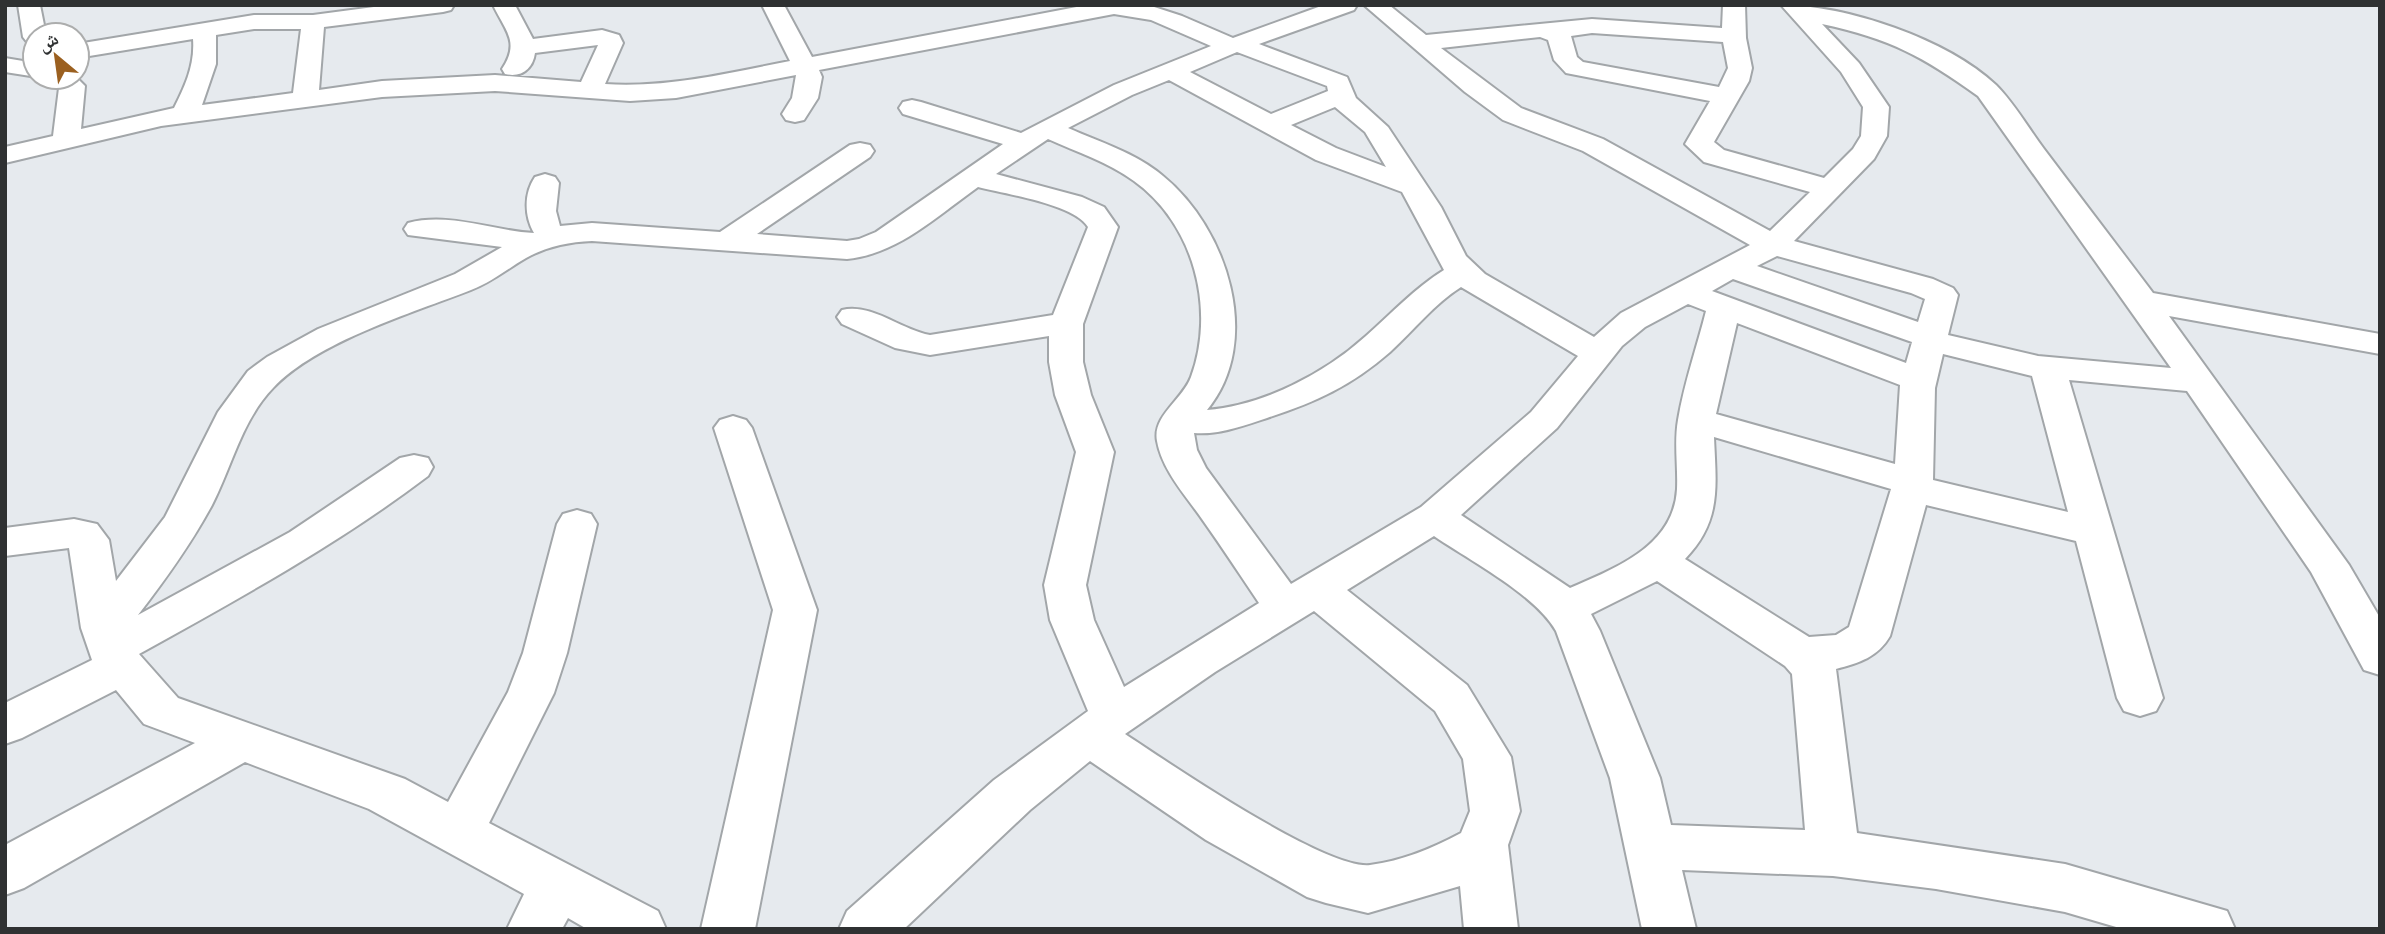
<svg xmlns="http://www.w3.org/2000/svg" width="2385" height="934" font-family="'PT Sans','Noto Naskh Arabic',sans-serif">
<rect width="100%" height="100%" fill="#e6eaee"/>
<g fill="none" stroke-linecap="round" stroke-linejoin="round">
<defs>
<path id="minor" d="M18,5H40L46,35H35V44L27,42L23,37Z
M389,5H454L451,10L443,12L324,27L319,90L382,81L495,75L581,82L598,45L535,53C533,69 521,78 505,74L502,69C520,42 506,32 493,5H515L533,39L602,30L619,35L623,43L605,84C668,88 728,73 790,61L762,5H784L812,57L1087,5H1148L1182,16L1233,38L1324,5H1357L1354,10L1259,44L1347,77L1356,98L1388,127L1441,207L1466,256L1485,274L1594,337L1621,313L1750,245L1583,151L1503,120L1465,92L1364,5H1389L1426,35L1592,19L1722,28L1723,5H1745L1746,38L1752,68L1749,81L1714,142L1724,150L1824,178L1853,149L1861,136L1863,107L1841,72L1781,5C1846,5 1947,39 1996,85C2014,103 2029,129 2044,149C2080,197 2117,245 2153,293L2380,334V354L2169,316L2349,565L2380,618V675L2364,670L2311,572L2187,391L2069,380L2163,698L2156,711L2140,716L2124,711L2117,698L2076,541L1926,505L1890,636C1878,657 1859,663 1836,669L1857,833L2065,864L2227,911L2235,929H2123L2065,912L1936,889L1833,876L1682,870L1696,929H1642L1610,778L1556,631C1536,595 1469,560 1434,536L1347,590L1467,685L1511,757L1520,811L1508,845L1518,929H1464L1460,886L1368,913L1326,903L1307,897L1206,840L1090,761L1030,810L904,929H839L847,911L994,780L1088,711L1050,620L1044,585L1076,452L1055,395L1049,362V336L930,355L895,348L842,324L837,317L842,310C872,303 901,330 930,335L1053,315L1088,227C1074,204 1005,194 978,187C937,216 898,254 847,259L592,241C569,242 547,246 526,258C507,269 492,282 471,290C412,313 316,342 273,388C242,420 232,466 212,505C191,544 165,580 138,615L290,532L400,458L414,455L428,458L433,467L428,476C337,545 238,599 139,654L178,698L405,779L448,802L508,692L523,653L557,524L563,514L577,510L591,514L597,524L567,653L554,693L489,823L658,911L666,929H587L568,918L562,929H507L524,894L369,809L245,762L24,888L5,895V845L195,743L144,724L116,690L22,738L5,744V703L92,660L81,628L69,548L5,556V528L74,519L97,524L109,540L116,581L165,517L218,412L248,371L267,357L318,329L455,274L502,247L408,235L404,229L408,223C450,212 493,231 534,233C524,216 524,193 535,177L545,174L555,177L559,183L556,211L560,226L592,223L720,232L850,145L860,143L870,145L874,151L870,157L757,234L847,241L859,239L876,232L1003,144L903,114L899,108L903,102L912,100L921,102L1021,133L1114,85L1211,46L1151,20L1114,14L819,70L822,77L818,98L804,120L795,122L786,120L782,114L792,98L796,75L676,98L630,101L495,91L382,97L161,126L5,163V147L53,136L59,88L48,77H76L85,86L81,129L174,108C185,86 195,65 193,39L77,58V44L254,15H313ZM1822,24C1891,39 1922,56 1978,96L2171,368L2038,356L1948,335L1958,295L1953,288L1933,279L1794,241L1874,159L1887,136L1889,107L1859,63ZM254,29H301L293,93L202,105L216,64V35ZM1592,33L1723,42L1728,68L1719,87L1583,62L1577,57L1571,36ZM1540,37L1548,40L1554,60L1566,73L1710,101L1685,144L1704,162L1810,192L1770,231L1603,139L1521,108L1441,48ZM1237,52L1327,86L1328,91L1271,114L1190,72ZM1169,80L1316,160L1402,192L1444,270C1415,288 1392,313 1366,336C1324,374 1264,405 1207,410C1264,341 1227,228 1163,176C1136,153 1100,142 1068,128L1132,95ZM1335,107L1365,132L1386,167L1336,148L1291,125ZM1048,139C1077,152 1108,162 1134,181C1194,224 1216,309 1191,377C1183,399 1152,416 1157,441C1162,470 1186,496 1202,519C1222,547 1240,575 1259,603L1124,687L1094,620L1086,585L1114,452L1091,395L1083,362V324L1118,227L1104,207L1082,197L996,174ZM1777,256L1911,293L1925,299L1918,322L1757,266ZM1733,279L1912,342L1906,363L1712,291ZM1461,287L1578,356L1531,412L1421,507L1291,584L1206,468L1197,450L1194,433C1219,435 1243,426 1267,418C1316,402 1351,386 1390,352C1414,330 1434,304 1461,287ZM1688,304L1706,311C1697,347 1684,383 1678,420C1674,442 1678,466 1677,489C1674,546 1616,568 1570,588L1461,515L1557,428L1622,346L1645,327ZM1737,323L1900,385L1895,464L1716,414ZM1943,354L2032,376L2068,512L1933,480L1935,388ZM1714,437L1891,489L1849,627L1836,635L1809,637L1685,559C1722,521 1716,486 1714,437ZM1657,581L1785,666L1792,674L1805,830L1671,825L1660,778L1600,631L1591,614ZM1314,611L1435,711L1463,759L1470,811L1461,833C1433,848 1402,861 1370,865C1325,870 1169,763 1125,734L1215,672Z
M5,58L35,63L37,77L5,72Z
M733,416L746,420L752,428L817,610L755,929H701L773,610L714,428L720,420Z"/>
</defs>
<!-- minor casing -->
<use href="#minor" stroke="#a2a6a9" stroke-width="4"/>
<!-- minor -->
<use href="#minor" fill="#fff" fill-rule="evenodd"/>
</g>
<!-- border -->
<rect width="2385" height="934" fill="none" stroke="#2f3132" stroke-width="14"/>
<!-- north arrow -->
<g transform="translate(56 56) rotate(331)"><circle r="33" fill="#ffffff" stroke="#acadad" stroke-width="2"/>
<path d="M0-5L12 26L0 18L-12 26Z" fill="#9b6020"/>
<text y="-10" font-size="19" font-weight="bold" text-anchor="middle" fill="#2f3132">ش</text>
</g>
</svg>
